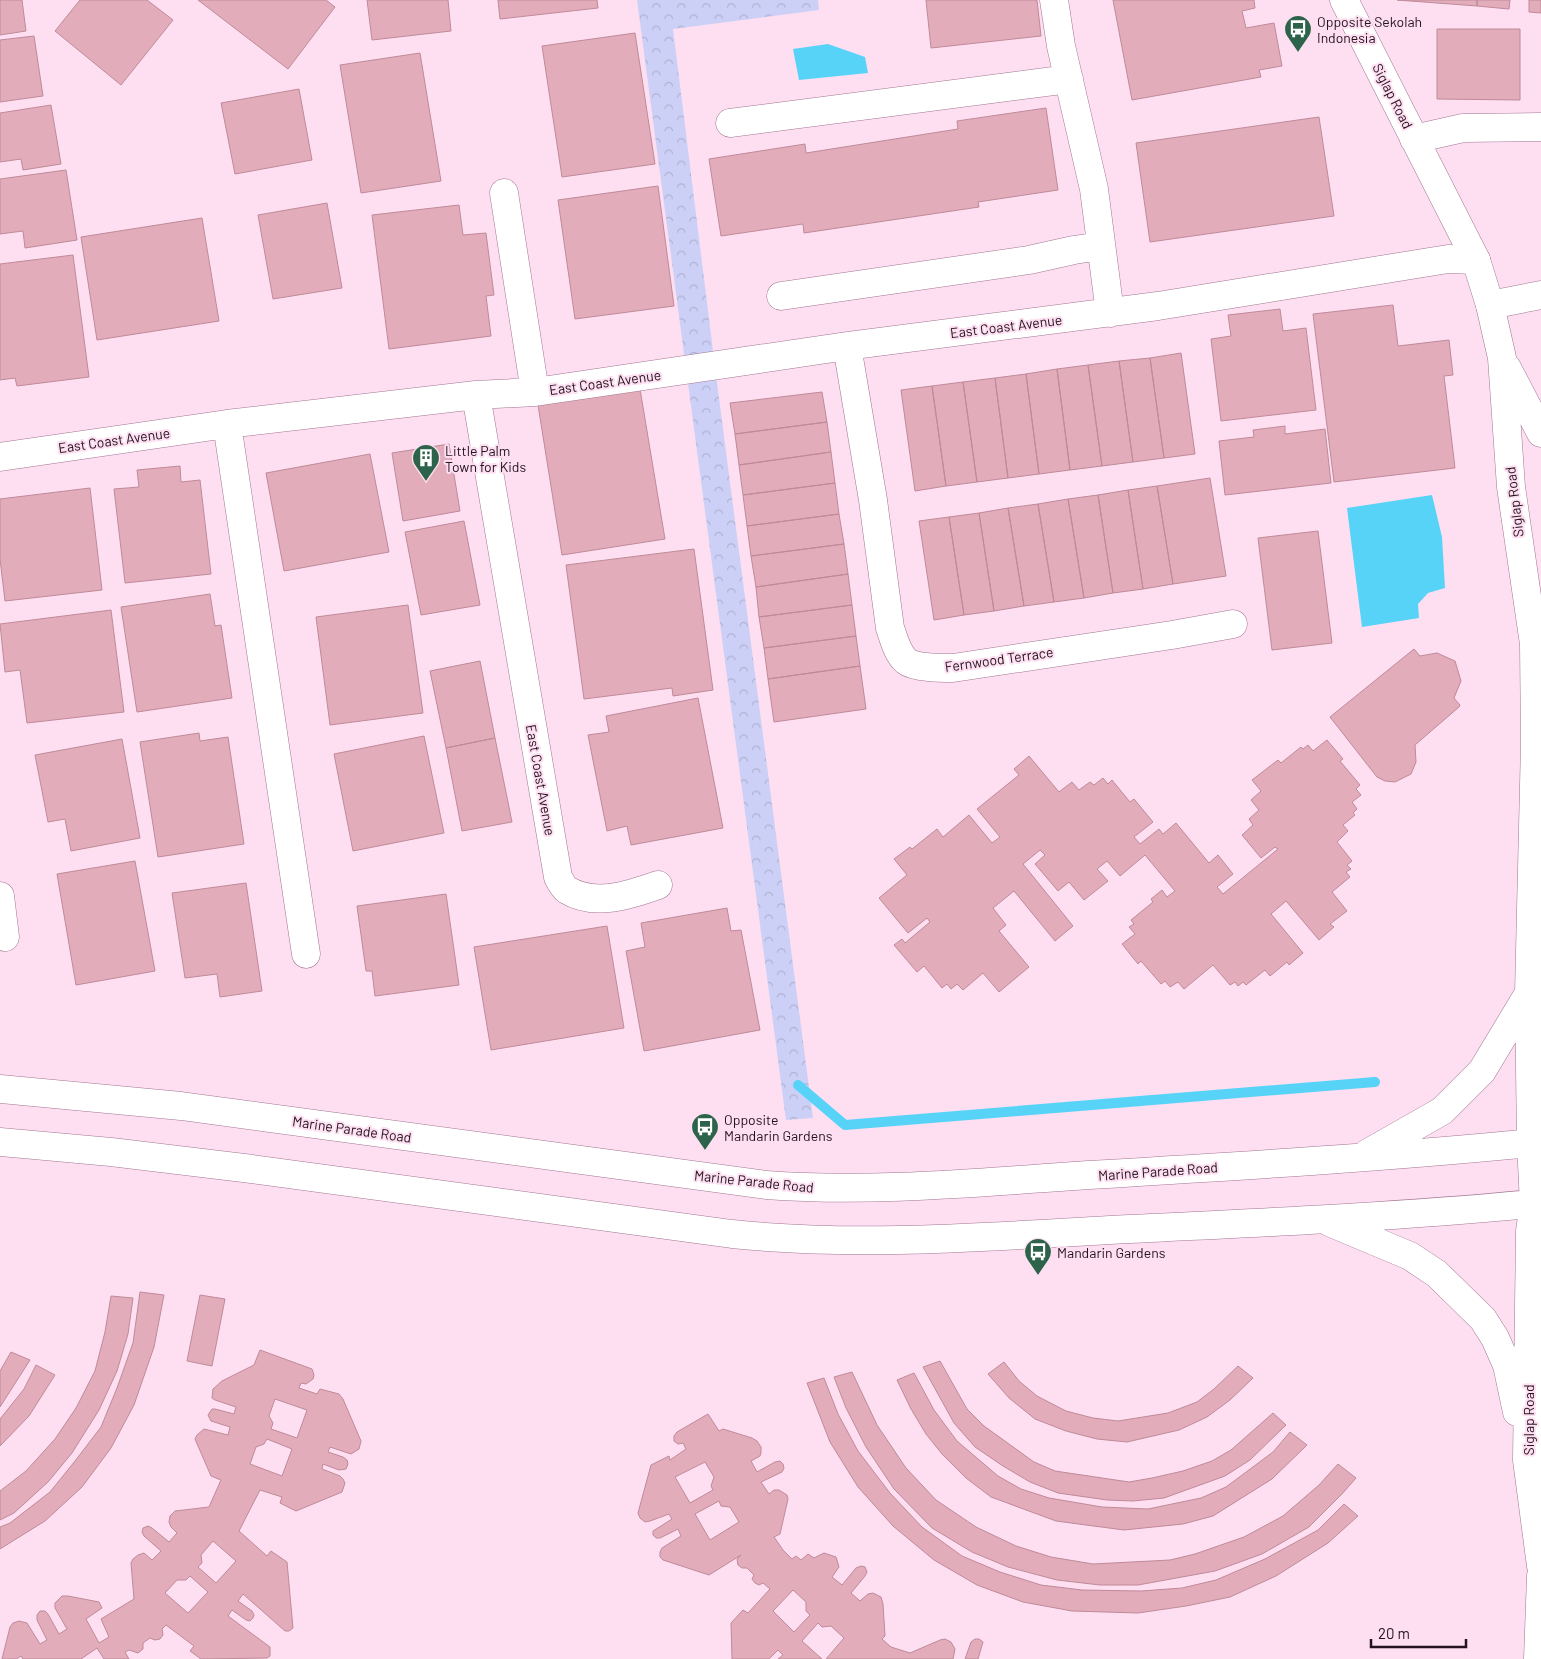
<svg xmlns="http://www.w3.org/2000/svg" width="1541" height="1659" font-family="Barlow,sans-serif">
<defs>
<pattern id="park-crowns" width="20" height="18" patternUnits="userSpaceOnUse" patternTransform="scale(1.25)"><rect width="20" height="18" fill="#ccd0f6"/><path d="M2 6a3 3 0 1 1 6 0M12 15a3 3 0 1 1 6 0" fill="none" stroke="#afb2d2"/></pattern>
</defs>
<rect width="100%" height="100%" fill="#fddff1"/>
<!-- park -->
<path fill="url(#park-crowns)" d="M637,0H818L819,10L673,29L716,375L813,1118L786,1120Z"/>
<!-- water -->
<path fill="#57d3f8" d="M828,44L865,57L868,73L799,80L793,49Z
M1432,495L1442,537L1445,588L1428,593L1418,604L1419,618L1362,627L1347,508Z"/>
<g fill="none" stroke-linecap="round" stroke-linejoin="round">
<!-- stream -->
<path stroke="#57d3f8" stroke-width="10" d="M798,1085L845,1125L1375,1082"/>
</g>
<!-- building -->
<path fill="#e3acba" stroke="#bf8a99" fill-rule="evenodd" d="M0,0H22L26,31L0,35Z
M80,0H147L173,20L121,85L55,31Z
M198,0H326L335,7L288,69Z
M367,0H448L451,31L372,40Z
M498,0H597L598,8L500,19Z
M926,0H1037L1041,36L931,48Z
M1113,0H1254L1255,8L1242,11L1246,28L1274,23L1282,66L1259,70L1261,77L1132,100Z
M1397,0H1477V6Z
M1477,0H1510L1509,9L1477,6Z
M1529,0H1541V13L1529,12Z
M1437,29H1520V100L1437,99Z
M635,33L655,164L562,177L542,46Z
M34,36L43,96L0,102V40Z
M420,53L441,181L361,193L340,65Z
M299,89L312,160L235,174L221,103Z
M51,105L61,164L23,170L21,159L0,162V113Z
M1046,108L1058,190L978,202L979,207L804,233L803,224L721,236L709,159L805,144L806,153L958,129L957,121Z
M1319,117L1334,216L1150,242L1136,143Z
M66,170L77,240L25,248L23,231L0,234V179Z
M658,186L674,306L575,319L558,200Z
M327,203L342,288L273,299L258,215Z
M459,205L463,235L486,233L494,295L486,296L491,336L389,349L372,215Z
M202,218L219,321L97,340L81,237Z
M73,255L89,377L17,386L15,378L0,380V264Z
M1393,305L1398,346L1449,340L1453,375L1444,376L1455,468L1334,482L1313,314Z
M1280,309L1283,331L1306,328L1316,410L1221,421L1211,339L1231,336L1228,315Z
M1181,353L1195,454L1164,458L1150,358Z
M1150,358L1164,458L1133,462L1119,361Z
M1119,361L1133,462L1102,466L1088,365Z
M1088,365L1102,466L1070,470L1057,369Z
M1057,369L1070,470L1039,474L1026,374Z
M1026,374L1039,474L1008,478L995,378Z
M995,378L1008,478L977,482L963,382Z
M963,382L977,482L946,486L932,386Z
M932,386L946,486L915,491L901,390Z
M640,389L665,539L562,555L538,405Z
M822,392L827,422L735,434L730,403Z
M827,422L831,452L739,465L735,434Z
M1285,426V434L1325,429L1331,483L1225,495L1219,441L1254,437L1253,430Z
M449,444L460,511L403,521L392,453Z
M831,452L835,483L743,495L739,465Z
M370,454L389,552L284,571L266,473Z
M180,466L181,482L200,480L211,574L125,583L114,489L139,487L137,470Z
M1210,478L1226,576L1173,584L1157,486Z
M835,483L839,514L747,526L743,495Z
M1157,486L1173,584L1143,589L1128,490Z
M90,488L102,590L5,601L0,559V499Z
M1128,490L1143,589L1113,593L1098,495Z
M1098,495L1113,593L1084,598L1068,499Z
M1068,499L1084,598L1054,602L1038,504Z
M1038,504L1054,602L1024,606L1008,508Z
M1008,508L1024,606L994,611L979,513Z
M979,513L994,611L964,615L949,517Z
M839,514L844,544L751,556L747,526Z
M949,517L964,615L934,620L919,521Z
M464,521L480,605L421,615L405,532Z
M1318,531L1332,643L1272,650L1258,538Z
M844,544L848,574L756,587L751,556Z
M694,549L713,690L673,696L672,688L584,699L566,565Z
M848,574L852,605L759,617L756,587Z
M210,594L215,626L221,625L232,698L137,712L121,607Z
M408,605L423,713L330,725L316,617Z
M852,605L856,636L764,648L759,617Z
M111,610L124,712L27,723L20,670L5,672L0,624Z
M856,636L860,666L768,679L764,648Z
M1414,649L1420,656L1437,653L1455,661L1461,681L1454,698L1460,705L1459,707L1415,745L1416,762L1411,774L1395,782L1385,781L1377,777L1330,717Z
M480,661L495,738L446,748L430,671Z
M860,666L866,709L774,722L768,679Z
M698,698L723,828L631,845L627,826L607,831L588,735L609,732L606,716Z
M199,733L200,741L228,737L244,844L158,857L140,742Z
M424,736L444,833L353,851L334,754Z
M495,738L512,822L462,831L446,748Z
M122,739L140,838L71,851L65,819L48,822L35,755Z
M1327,740L1343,759L1340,761L1360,785L1356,789L1361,795L1352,802L1357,809L1353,813L1355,815L1343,825L1348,831L1337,842L1352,861L1347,865L1351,869L1346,872L1350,877L1332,892L1347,911L1330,924L1334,927L1319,940L1286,901L1271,914L1303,953L1289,965L1287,962L1270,976L1265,970L1246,985L1243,982L1238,986L1235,982L1230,985L1213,965L1184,989L1178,982L1170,987L1165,981L1161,984L1141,961L1138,964L1122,944L1135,934L1129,927L1134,924L1131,920L1153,902L1151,899L1162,890L1167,897L1175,891L1145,855L1120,876L1107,861L1097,869L1108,881L1084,900L1069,882L1058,891L1035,864L1045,855L1040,850L1023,864L1073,926L1055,941L1014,891L993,908L1006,925L999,931L1029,967L999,992L983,973L963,990L957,984L951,989L947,984L942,988L924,966L917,972L894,945L902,939L905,943L930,922L927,918L908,933L879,898L907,875L894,859L910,847L912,849L937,829L943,837L969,815L992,843L1000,837L977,809L1019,775L1014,769L1029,756L1059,792L1072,782L1079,790L1090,782L1094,785L1103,778L1108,784L1112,780L1130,802L1134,799L1153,822L1134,837L1140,844L1159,829L1163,834L1176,823L1209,863L1218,855L1233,874L1217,887L1223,894L1278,849L1275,847L1261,858L1242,835L1253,825L1249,819L1259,810L1251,800L1261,791L1252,780L1278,760L1281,763L1301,747L1303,749L1308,745L1313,751Z
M135,861L155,971L76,985L57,874Z
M246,883L262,991L220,997L217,974L185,978L172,893Z
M446,894L459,985L375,996L372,971H366L357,906Z
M727,908L731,931L741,930L760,1030L644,1051L626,951L645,947L641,923Z
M607,926L624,1028L491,1050L474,947Z
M140,1292L164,1295L154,1347L134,1405L111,1448L82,1487L45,1521L0,1549V1527L10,1523L50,1492L75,1461L101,1427L117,1388L133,1343Z
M200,1295L225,1299L212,1366L187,1361Z
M111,1296L133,1298L128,1334L117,1371L99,1410L72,1453L48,1482L14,1513L0,1520V1491L26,1471L55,1439L76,1408L95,1371L105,1332Z
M260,1350L312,1369L314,1375L313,1379L306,1384L301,1383L299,1388L317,1394L320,1389L339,1394L343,1399L361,1441L359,1449L351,1454L330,1447L328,1452L343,1457L347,1460L348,1464L346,1469L339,1470L323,1464L322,1469L340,1476L343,1479L345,1483L342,1492L296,1511L280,1503L282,1497L260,1490L239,1531L267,1556L271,1551L287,1562L293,1628L289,1631H285L243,1594L238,1601L252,1611L254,1615L253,1618L250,1621L246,1620L232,1610L228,1616L270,1647V1656L267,1658L201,1659L190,1651L194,1646L166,1625L162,1629L163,1635L160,1639L155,1640L150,1638L143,1643V1649L138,1653L129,1650L125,1652L129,1659H104L97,1648L81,1659H23L21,1656L16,1659H2L10,1627L13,1623L19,1621L27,1623L40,1644L47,1640L37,1620V1615L40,1611H45L48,1614L59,1634L67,1629L55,1608V1603L62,1596H68L99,1602L102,1608L86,1619L99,1643L109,1637L101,1619L134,1599L131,1563L133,1559L138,1555L144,1553L152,1560L161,1551L144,1536L142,1532L143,1528L148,1526L152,1528L169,1542L177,1533L171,1527L169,1522L170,1516L175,1511L209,1507L221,1480L211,1476L195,1439L197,1435L204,1429L228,1435L230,1427L211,1421L208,1415L212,1409H215L234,1414L236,1407L215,1400L212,1398L213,1389L222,1381L254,1365ZM275,1399L307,1410L297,1438L271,1429L273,1423L269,1416ZM267,1439L292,1449L282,1476L250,1464L256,1447L264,1444ZM213,1541L236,1561L216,1583L198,1567L202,1563L201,1555ZM190,1576L208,1592L188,1613L165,1593L177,1580H186Z
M11,1352L30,1360L0,1407V1371Z
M940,1361L967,1409L984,1426L1034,1462L1055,1471L1129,1482L1152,1478L1183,1471L1212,1461L1231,1450L1273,1413L1286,1425L1250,1460L1225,1476L1164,1498L1133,1501L1107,1500L1058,1493L1030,1482L1003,1466L975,1447L954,1423L923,1367Z
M1004,1362L1019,1381L1037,1396L1066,1411L1093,1418L1118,1421L1168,1413L1197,1402L1214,1389L1238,1366L1253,1378L1230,1400L1207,1417L1179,1430L1127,1442L1097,1439L1066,1431L1035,1419L1009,1398L988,1374Z
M36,1365L55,1375L29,1416L0,1446V1419L24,1389Z
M852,1372L877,1425L906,1468L936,1500L976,1527L1016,1546L1051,1557L1093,1564L1170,1560L1195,1554L1244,1537L1283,1516L1319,1485L1338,1464L1356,1478L1342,1494L1309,1527L1262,1554L1215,1571L1138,1585H1100L1057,1580L1008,1567L972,1552L932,1528L894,1489L866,1447L846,1408L834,1377Z
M914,1373L934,1410L957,1441L998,1476L1021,1489L1049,1498L1102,1507L1148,1509L1172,1504L1201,1498L1226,1487L1273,1452L1290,1432L1307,1445L1272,1479L1213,1516L1183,1524L1124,1530L1056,1521L991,1497L966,1478L942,1454L926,1434L911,1409L897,1380Z
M824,1378L838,1414L858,1451L890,1493L922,1527L962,1556L1000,1572L1041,1585L1082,1590L1141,1591L1182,1588L1216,1580L1265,1559L1318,1530L1344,1504L1358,1516L1328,1543L1276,1576L1230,1597L1186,1606L1138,1613L1072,1611L1023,1602L977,1585L934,1560L893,1526L858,1487L830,1442L807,1383Z
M708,1414L719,1431L723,1429L752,1438L757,1441L761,1447V1453L760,1456L751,1461L757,1472L775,1462L780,1461L783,1464L784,1468L782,1472L761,1482L769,1494L774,1490H779L787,1495L788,1499L780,1534L774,1537L783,1550L792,1559L796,1556L801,1560L808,1554L814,1558L824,1553L836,1557L839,1567L832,1577L842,1585L856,1568L861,1566L865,1567L867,1572L865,1576L851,1593L860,1601L868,1594L873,1593L881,1597L883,1604L885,1636L882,1639L891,1647L910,1653L940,1640L945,1639L951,1642L955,1649L953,1659H826L844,1638L831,1626L822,1627L818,1623L802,1641L822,1659H778L783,1655L778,1650L769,1659H732L731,1623L743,1610L748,1613L770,1589L763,1583L759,1585L755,1583L752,1579L754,1575L747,1568H742L738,1565L737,1559L741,1555L709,1575L663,1560L660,1557V1552L662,1548L681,1536L678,1529L660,1538H656L653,1535V1531L672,1519L669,1514L650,1521L645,1522L640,1518L638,1513L651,1465L669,1456L670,1460L686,1449L683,1443L678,1444L674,1441V1436L677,1432ZM705,1462L714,1477L711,1486L713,1490L690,1503L675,1477ZM719,1501L721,1506L730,1507L739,1522L710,1540L695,1514ZM793,1590L806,1602V1611L810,1615L794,1632L773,1611Z
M975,1639H979L983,1642L978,1659H965L971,1642Z"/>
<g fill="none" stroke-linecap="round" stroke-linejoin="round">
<defs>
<path id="minor" d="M1054,0L1061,46L1094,189L1110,313
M730,123L1069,79
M1414,139L1463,128L1541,127
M504,193L535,392
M781,296L1029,260L1074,250L1101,246
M1490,305L1541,295
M847,346L873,500L890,628C894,639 897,653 906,661C915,668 942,668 953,668L1172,635L1233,624
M476,395L558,877C560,881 563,887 567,890C595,907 630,895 658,885
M227,424L306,954
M0,457L227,424L476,395L535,392L847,346L1158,306L1448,259L1476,260
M0,896L5,937"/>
<path id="major" d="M1344,0L1476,260L1490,305L1502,358L1511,487L1534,644L1535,744L1529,993L1531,1143L1534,1204L1530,1231L1527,1460L1541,1566
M1507,368L1541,433
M0,1089L181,1106L766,1185C872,1193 983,1182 1089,1175C1240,1166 1391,1157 1541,1142
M0,1142L111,1152L252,1169L732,1234C857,1247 984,1237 1110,1230C1254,1223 1398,1217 1541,1203
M1368,1153L1442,1111L1482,1071L1529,993
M1329,1222L1410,1256L1437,1274L1483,1319L1495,1338L1507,1365L1517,1412
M1538,1659L1541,1576"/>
</defs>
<!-- minor casing -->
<use href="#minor" stroke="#a27692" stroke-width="29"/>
<!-- major casing -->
<use href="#major" stroke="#a27692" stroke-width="29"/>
<!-- minor -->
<use href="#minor" stroke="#fff" stroke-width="28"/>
<!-- major -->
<use href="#major" stroke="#fff" stroke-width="28"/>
</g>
<!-- icons -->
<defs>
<symbol id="bus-pin" viewBox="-11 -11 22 30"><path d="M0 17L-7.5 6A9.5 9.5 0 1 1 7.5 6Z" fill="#2d634a" stroke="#fddff1"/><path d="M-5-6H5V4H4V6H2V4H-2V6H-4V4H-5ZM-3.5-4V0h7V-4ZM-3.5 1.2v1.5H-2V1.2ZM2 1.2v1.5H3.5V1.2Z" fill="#fff"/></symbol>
<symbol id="building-pin" viewBox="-11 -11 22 30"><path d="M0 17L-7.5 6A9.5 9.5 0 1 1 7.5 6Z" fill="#2d634a" stroke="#fddff1"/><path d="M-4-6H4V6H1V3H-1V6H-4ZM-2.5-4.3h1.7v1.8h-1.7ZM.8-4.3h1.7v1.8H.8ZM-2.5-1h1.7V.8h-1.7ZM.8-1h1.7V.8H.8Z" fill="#fff"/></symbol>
</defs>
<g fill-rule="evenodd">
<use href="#bus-pin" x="1282" y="13" width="32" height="43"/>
<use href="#building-pin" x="410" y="442" width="32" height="43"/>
<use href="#bus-pin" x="689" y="1111" width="32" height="43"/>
<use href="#bus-pin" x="1022" y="1236" width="32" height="43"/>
</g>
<g text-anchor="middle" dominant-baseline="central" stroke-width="4" stroke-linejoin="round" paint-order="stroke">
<!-- poi labels -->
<g font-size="14" fill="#24131e" stroke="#fddff1" text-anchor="start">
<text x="1317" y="21">Opposite Sekolah<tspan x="1317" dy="16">Indonesia</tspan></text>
<text x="445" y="450">Little Palm<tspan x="445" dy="16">Town for Kids</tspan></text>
<text x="724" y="1119">Opposite<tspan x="724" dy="16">Mandarin Gardens</tspan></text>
<text x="1057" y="1252">Mandarin Gardens</text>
</g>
<!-- street labels -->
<g font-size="14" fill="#24131e" stroke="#fddff1">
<text transform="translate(1393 96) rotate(63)">Siglap Road</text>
<text transform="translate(1006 326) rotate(-7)">East Coast Avenue</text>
<text transform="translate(605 382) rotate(-8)">East Coast Avenue</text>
<text transform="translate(114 440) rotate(-8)">East Coast Avenue</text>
<text transform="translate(1514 502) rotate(-97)">Siglap Road</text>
<text transform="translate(999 659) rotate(-8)">Fernwood Terrace</text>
<text transform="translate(541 780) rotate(80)">East Coast Avenue</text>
<text transform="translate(352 1129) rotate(8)">Marine Parade Road</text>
<text transform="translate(1158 1171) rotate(-4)">Marine Parade Road</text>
<text transform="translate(754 1181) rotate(6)">Marine Parade Road</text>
<text transform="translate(1528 1420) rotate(-90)">Siglap Road</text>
</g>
</g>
<!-- scale -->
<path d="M1371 1639v8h95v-8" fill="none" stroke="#24131e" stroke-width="2.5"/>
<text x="1378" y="1639" font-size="15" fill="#24131e" stroke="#fddff1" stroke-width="4" paint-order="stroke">20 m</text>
</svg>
